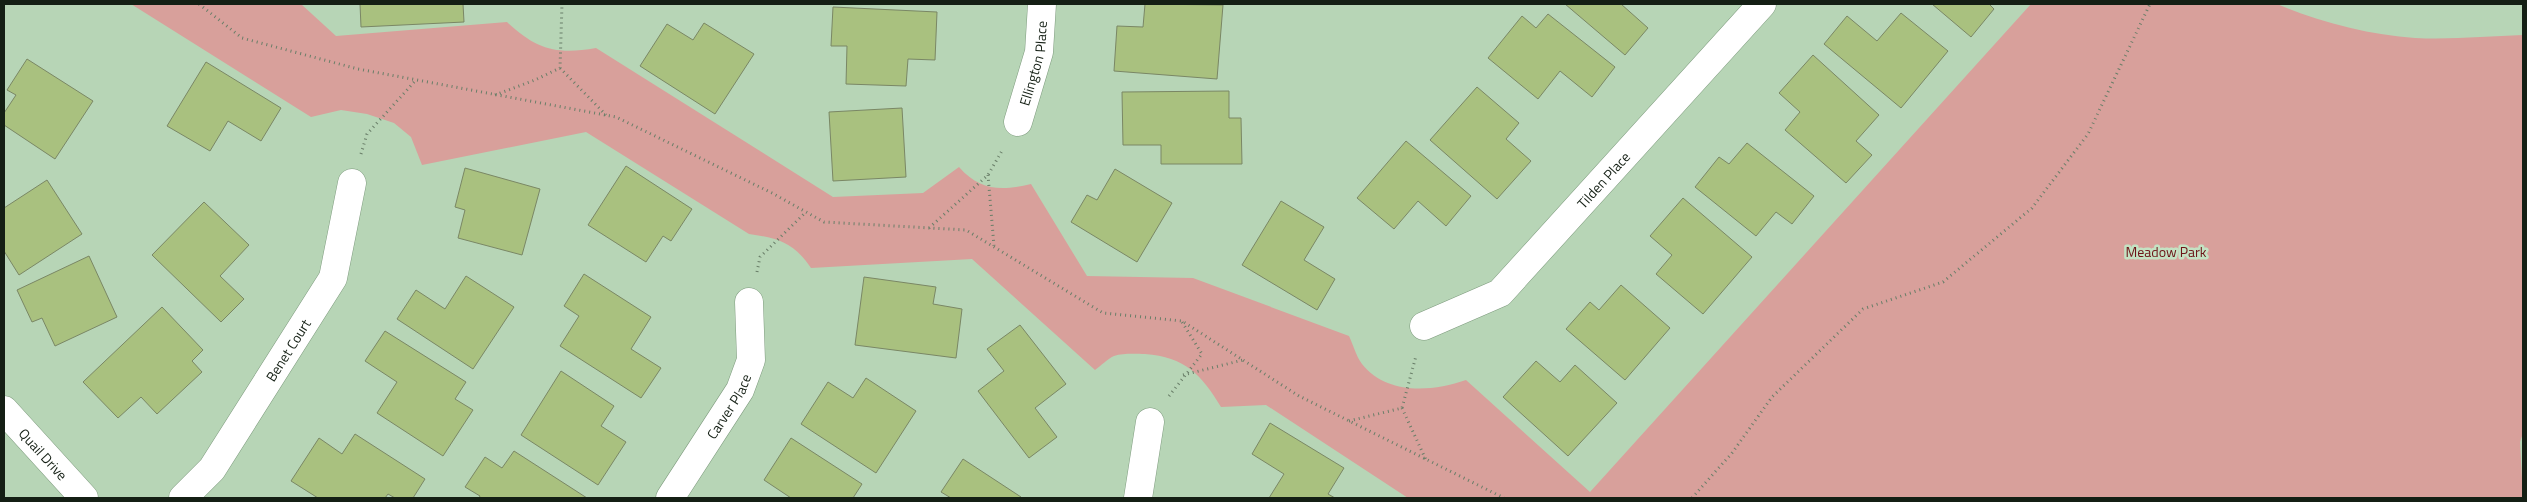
<svg xmlns="http://www.w3.org/2000/svg" width="2527" height="502" font-family="'Titillium Web',sans-serif">
<rect width="100%" height="100%" fill="#b7d5b6"/>
<!-- green -->
<path fill="#d8a09b" d="M131,4H301L336,36L507,22C536,49 556,55 596,48L833,197L923,193L959,167C980,191 1001,191 1031,184L1087,276L1193,278L1349,336C1353,344 1356,356 1362,364C1387,395 1431,392 1466,380L1590,492L2031,4H2277C2318,22 2370,35 2415,38C2451,40 2488,36 2523,35V433L2520,442L2523,498H1408L1266,405L1221,407C1201,374 1185,357 1145,354C1136,354 1123,353 1114,356C1107,359 1101,366 1095,370L972,259L811,268C794,243 779,238 749,234L586,132L422,165L411,137L394,123L367,114L341,110L311,117Z"/>
<!-- building -->
<path fill="#a9c17f" stroke="#7a8765" d="M360,4H463L464,22L361,27Z
M1145,4L1223,5L1217,79L1114,71L1117,26L1143,27Z
M1565,4H1621L1648,28L1625,55Z
M1932,4H1989L1994,9L1971,37Z
M833,7L937,12L935,60L908,59L906,86L846,84L847,46H831Z
M1901,13L1948,51L1901,108L1824,44L1847,16L1877,41Z
M1548,14L1615,67L1592,97L1560,71L1538,99L1488,58L1522,16L1536,28Z
M704,23L754,54L715,114L640,66L667,24L693,40Z
M1813,55L1879,115L1856,141L1872,155L1846,183L1785,130L1800,112L1779,93Z
M27,59L93,101L55,159L4,125V113L16,95L7,90Z
M206,62L281,108L261,141L228,121L210,151L167,126Z
M1477,87L1519,123L1506,139L1531,161L1497,199L1430,140Z
M1229,91V118H1241L1242,164H1161V145H1123L1122,92Z
M902,108L906,177L833,181L829,112Z
M1406,141L1471,196L1446,226L1418,201L1394,229L1357,198Z
M1747,143L1814,196L1792,224L1776,212L1756,236L1695,187L1719,157L1729,164Z
M626,166L692,209L671,241L663,236L646,262L588,225Z
M465,168L540,189L522,255L458,238L465,210L455,207Z
M1115,169L1172,203L1137,262L1071,222L1087,195L1097,200Z
M47,180L82,234L19,275L4,251V208Z
M1683,198L1752,257L1703,314L1656,274L1672,255L1650,236Z
M1281,201L1324,227L1304,260L1335,279L1317,310L1242,265Z
M204,202L249,245L220,276L244,299L221,322L152,255Z
M89,256L117,317L55,346L42,318L32,322L17,290Z
M584,274L651,317L631,349L661,368L641,398L560,346L579,316L564,306Z
M466,276L514,307L473,369L397,319L416,290L445,309Z
M864,277L936,287L933,304L962,309L956,358L855,345Z
M1621,285L1670,328L1625,380L1566,329L1590,302L1599,310Z
M162,307L203,350L192,361L202,372L157,414L141,397L118,418L83,382Z
M1020,325L1066,384L1035,408L1057,437L1029,458L978,391L1004,371L987,349Z
M385,331L466,382L455,399L473,410L443,456L377,413L397,382L365,361Z
M1536,361L1560,382L1575,365L1617,403L1568,456L1503,397Z
M561,371L614,406L601,426L626,442L598,485L521,435Z
M866,378L916,411L876,473L801,424L828,382L853,398Z
M1270,423L1344,468L1328,494L1335,498H1269L1284,474L1252,454Z
M355,434L425,479L413,498H395L388,494L385,498H318L291,481L319,438L342,454Z
M791,438L862,484L853,498H791L764,480Z
M514,451L587,498H479L480,496L465,487L485,457L502,468Z
M963,459L1021,497L1020,498H951L941,492Z"/>
<g fill="none" stroke-linecap="round" stroke-linejoin="round">
<defs>
<g id="minor">
<path id="s1" d="M1018,122L1039,52L1042,4"/>
<path id="s2" d="M1424,326L1500,293L1762,4"/>
<path id="s3" d="M4,410L84,498"/>
<path id="s4" d="M183,498L212,469L333,278L352,183"/>
<path id="s5" d="M670,498L740,390L751,360L749,302"/>
<path d="M1138,498L1150,422"/>
</g>
</defs>
<!-- minor casing -->
<use href="#minor" stroke="#7e9b7e" stroke-width="29"/>
<!-- path -->
<path stroke="#697e68" stroke-width="3" stroke-dasharray="1 4" stroke-linecap="butt" d="M199,4L242,38L358,69L616,117L772,193L824,222L966,230L1103,313L1182,321L1299,396L1504,498
M560,68L606,115
M495,95L535,80L560,68L562,4
M361,154L367,134L416,80
M988,175L994,246
M929,228L988,175L1003,149
M757,272L760,257L806,212
M1183,375L1243,360
M1169,396L1202,354L1182,322
M1402,408L1426,460
M1349,421L1402,408L1416,356
M1692,498L1732,453L1772,397L1863,309L1943,282L2032,208L2088,134L2150,4"/>
<!-- minor -->
<use href="#minor" stroke="#fff" stroke-width="28"/>
</g>
<g text-anchor="middle" dominant-baseline="central" stroke-width="5" stroke-linejoin="round" paint-order="stroke">
<!-- street labels -->
<g font-size="14" fill="#141f14" stroke="#c4e2c3">
<text stroke="none"><textPath href="#s1" startOffset="61">Ellington Place</textPath></text>
<text stroke="none"><textPath href="#s2" startOffset="236">Tilden Place</textPath></text>
<text stroke="none"><textPath href="#s4" startOffset="182">Benet Court</textPath></text>
<text stroke="none"><textPath href="#s5" startOffset="109">Carver Place</textPath></text>
<text stroke="none"><textPath href="#s3" startOffset="59">Quail Drive</textPath></text>
</g>
<!-- park labels -->
<g font-size="14" fill="#6d1417" stroke="#c4e2c3">
<text x="2166" y="251">Meadow Park</text>
</g>
</g>
<!-- border -->
<rect width="2527" height="502" fill="none" stroke="#141f14" stroke-width="10"/>
</svg>
